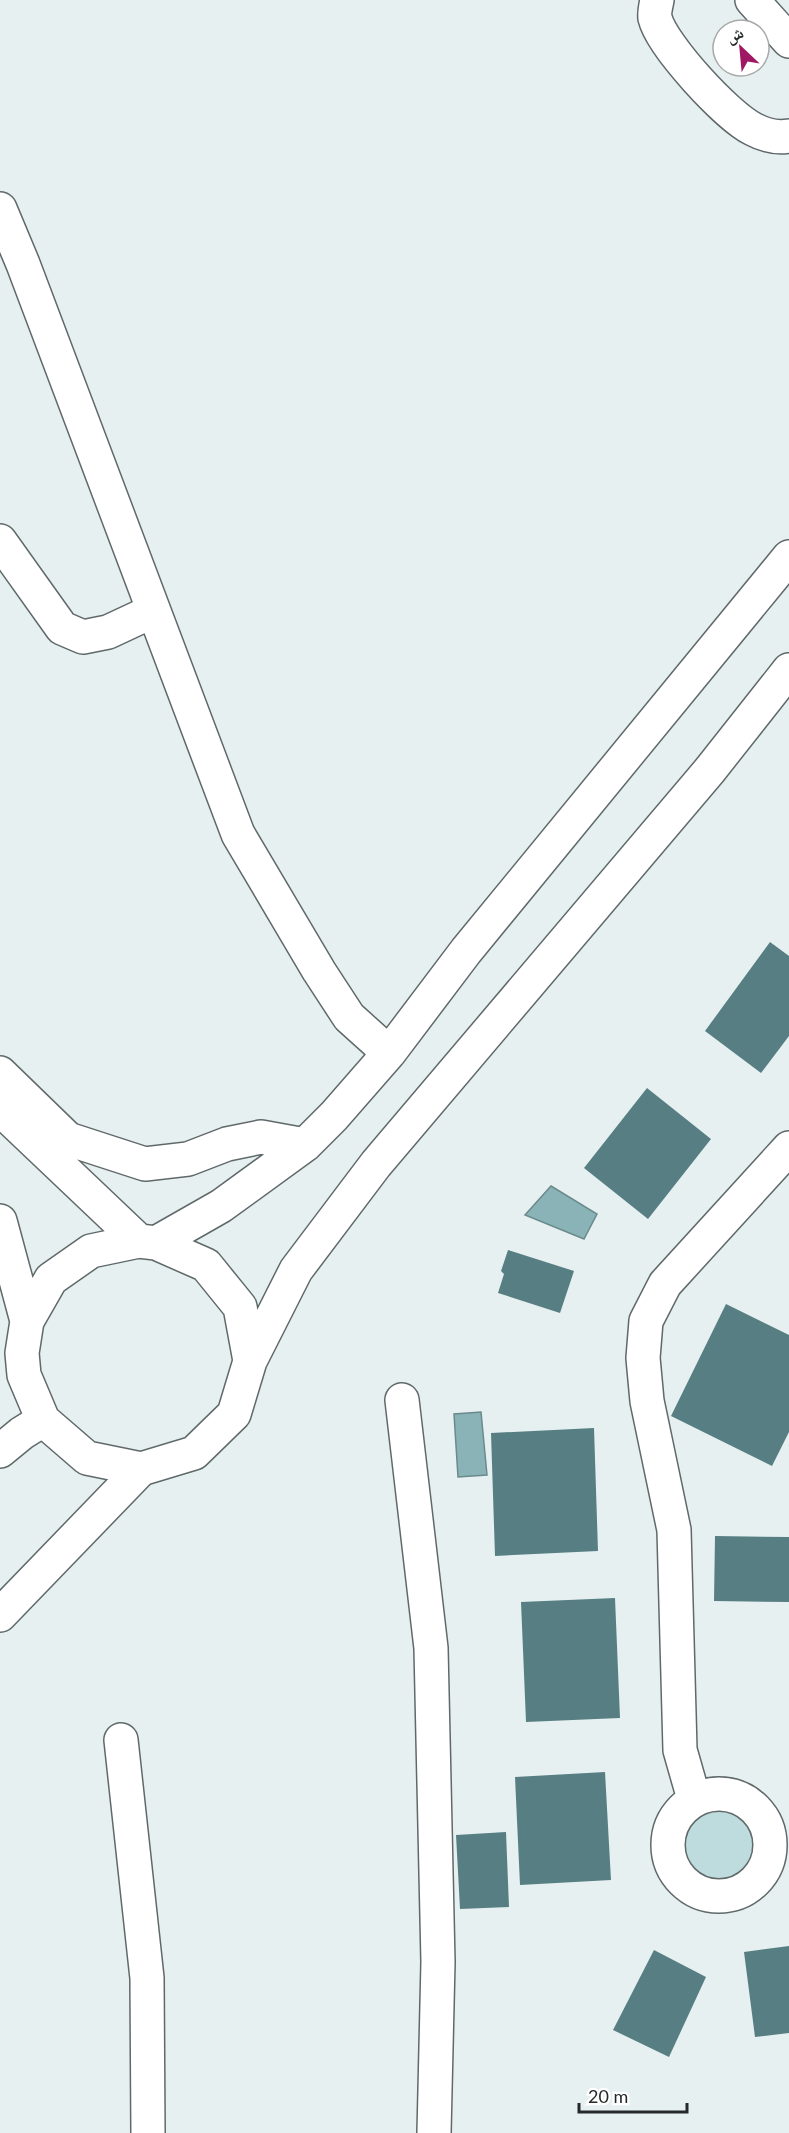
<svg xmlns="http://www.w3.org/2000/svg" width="789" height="2133" font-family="Lato,'Noto Naskh Arabic',sans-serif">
<rect width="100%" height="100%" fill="#e6f0f1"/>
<!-- green -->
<path fill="#bedbdd" d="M684 1844a35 35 0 1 1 70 0a35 35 0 1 1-70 0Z"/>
<!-- water -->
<path fill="#89b3b6" stroke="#6b8a8c" stroke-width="1.5" d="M551,1186L597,1214L584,1239L525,1215Z
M481,1412L487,1475L458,1477L454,1414Z"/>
<!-- building -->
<path fill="#577f83" d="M770,942L789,956V1036L761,1073L705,1031Z
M647,1088L711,1139L648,1219L584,1168Z
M508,1250L574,1271L560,1313L498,1293L504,1274L501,1271Z
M726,1304L789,1335V1432L772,1466L671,1416Z
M594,1428L598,1551L495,1556L491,1433Z
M715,1536L789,1537V1602L714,1601Z
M615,1598L620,1718L526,1722L521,1602Z
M605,1772L611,1880L520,1885L515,1777Z
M506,1832L509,1907L460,1909L456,1835Z
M789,1946V2033L755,2037L744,1952Z
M654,1950L706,1977L669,2057L613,2030Z"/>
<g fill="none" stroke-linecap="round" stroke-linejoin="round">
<defs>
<path id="minor" d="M657,0C656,5 654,13 655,18C662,46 727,116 753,129C764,135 777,138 789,136
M752,0L789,41
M0,209L23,264L238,834L319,971L349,1017L389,1053
M0,541L62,628L83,637L108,632L153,611
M0,1073L68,1139L145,1164L188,1159L227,1144L261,1137L305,1145
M0,1109L139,1241
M0,1221L27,1321
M156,1243L221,1206L305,1145L334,1116L389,1053L466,951L789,557
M250,1361L240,1307L206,1265L156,1243L139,1241L91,1251L51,1279L27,1321L22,1353L24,1375L43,1420L87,1458L141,1469L194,1453L234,1414L250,1361L296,1270L376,1164L710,770L789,670
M402,1400L431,1648L438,1962L434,2133
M0,1451L22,1433L43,1420
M0,1615L141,1469
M121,1740L147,1978L148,2133
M668 1845a51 51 0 1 1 102 0a51 51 0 1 1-102 0Z
M694,1799L680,1750L674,1530L647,1401L643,1358L646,1321L665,1284L789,1148"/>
</defs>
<!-- minor casing -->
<use href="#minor" stroke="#60696a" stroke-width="36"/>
<!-- minor -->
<use href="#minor" stroke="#fff" stroke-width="33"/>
</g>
<!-- north arrow -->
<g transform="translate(741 48) rotate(334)"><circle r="28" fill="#ffffff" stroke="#a8a9a9" stroke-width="1.5"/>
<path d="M0-4.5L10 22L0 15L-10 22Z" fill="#a01764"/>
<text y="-9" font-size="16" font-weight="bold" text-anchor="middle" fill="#252929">ش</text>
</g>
<!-- scale -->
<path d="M579 2103v9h108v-9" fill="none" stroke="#252929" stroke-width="3"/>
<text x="588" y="2103" font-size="18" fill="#252929" stroke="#ffffff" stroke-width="4.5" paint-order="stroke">20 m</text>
</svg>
